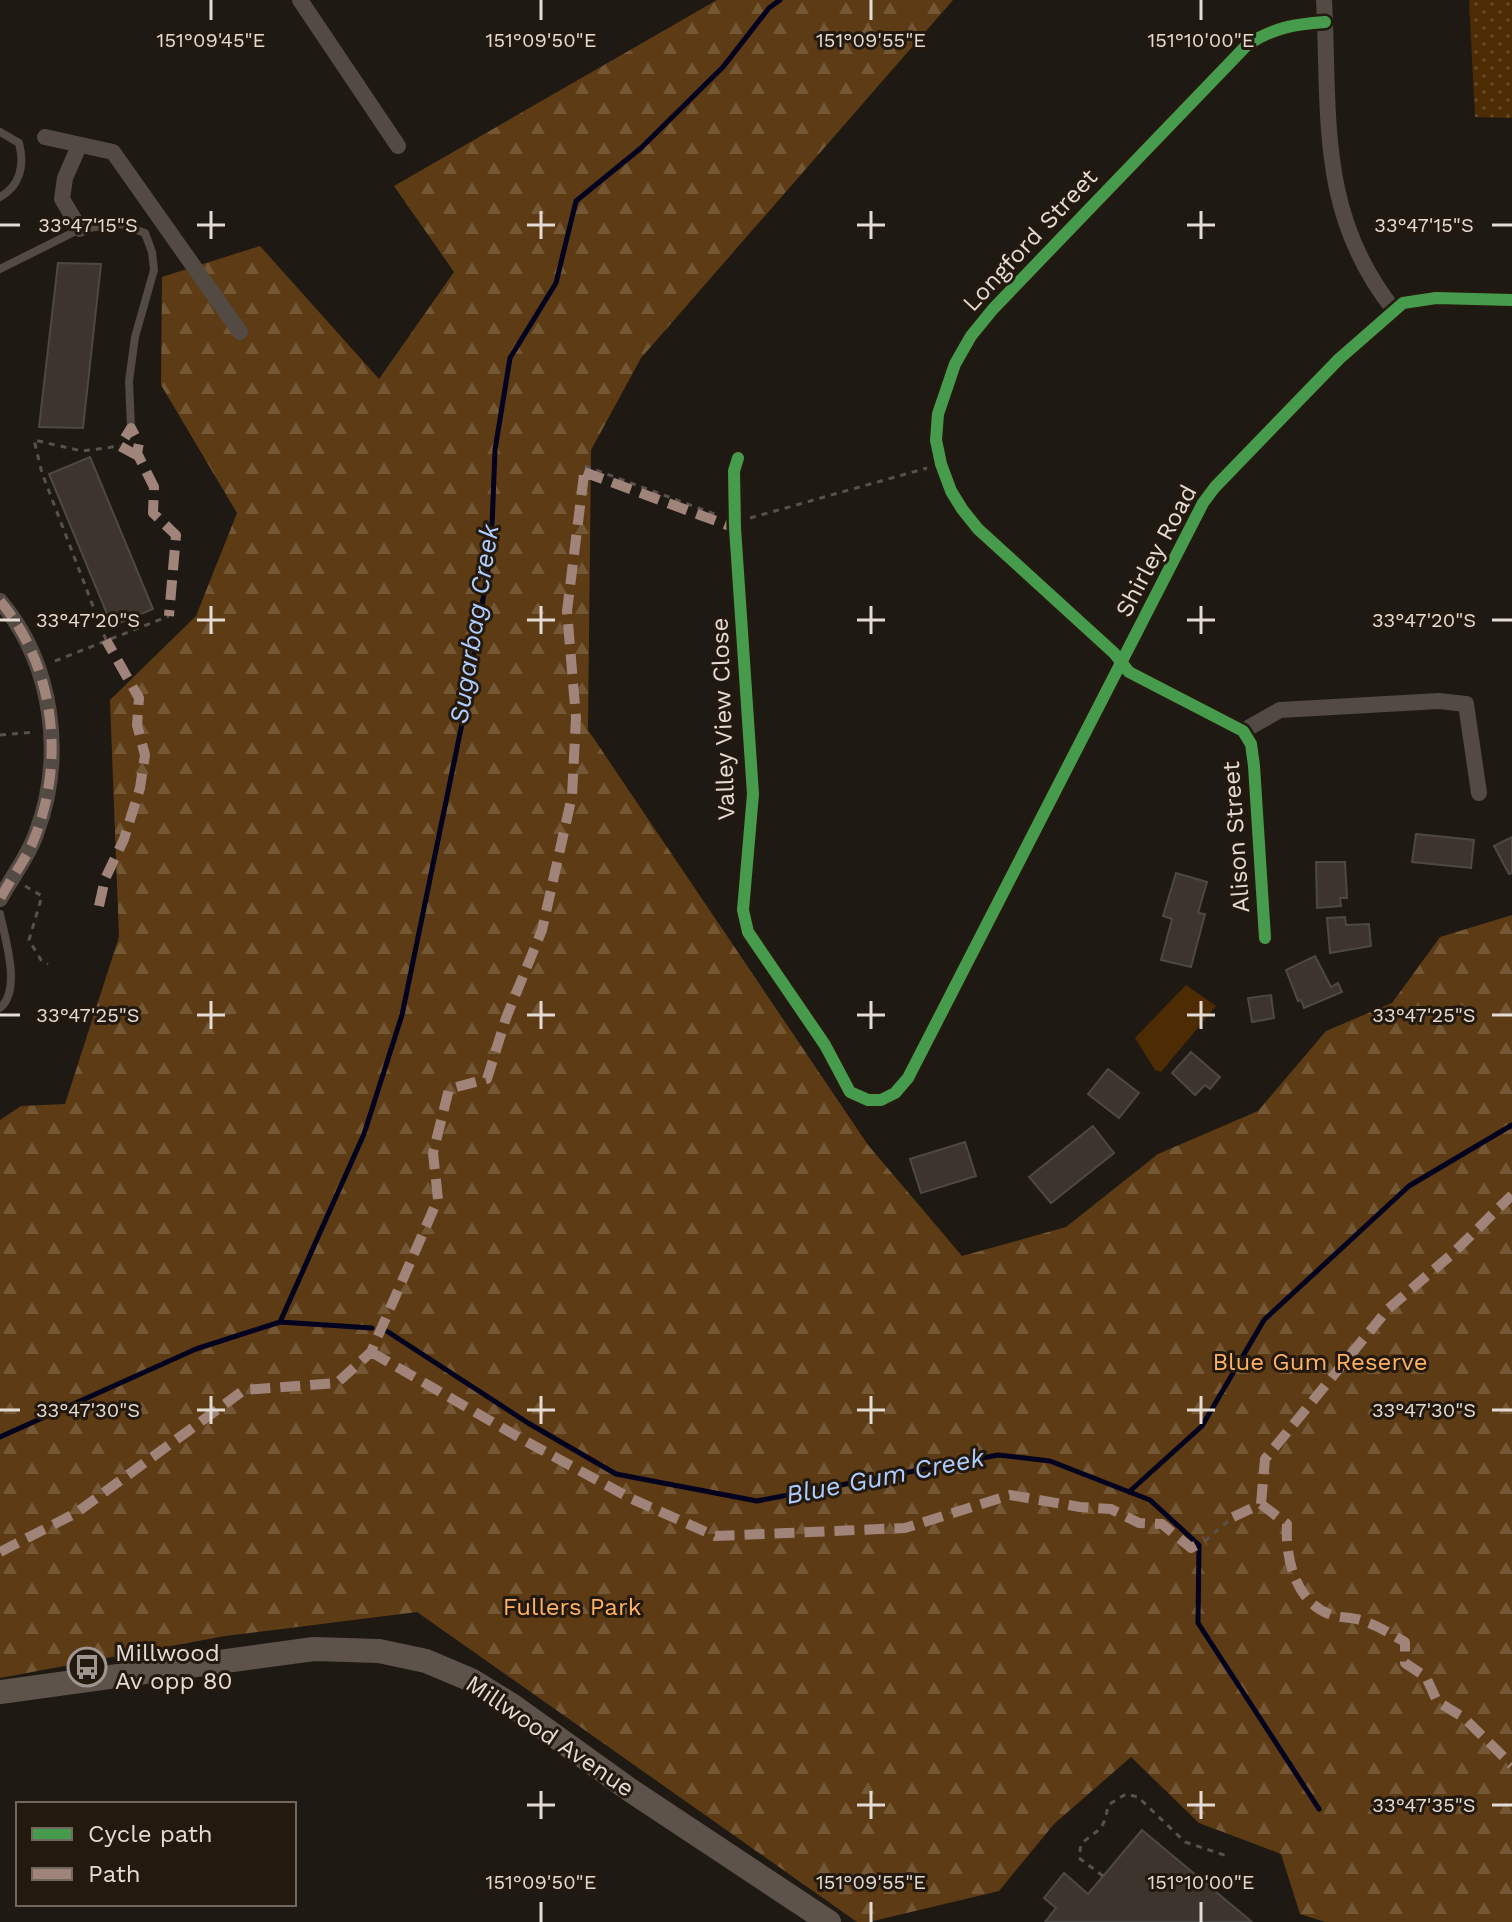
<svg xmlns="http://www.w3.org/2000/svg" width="1512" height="1922" font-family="'Work Sans',sans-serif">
<defs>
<pattern id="green-dots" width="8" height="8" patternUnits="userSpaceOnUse" patternTransform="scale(2)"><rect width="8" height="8" fill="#4d2c04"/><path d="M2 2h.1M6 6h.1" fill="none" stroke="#664a28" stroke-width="1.8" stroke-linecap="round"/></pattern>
<pattern id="forest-firs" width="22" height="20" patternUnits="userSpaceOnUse" patternTransform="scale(2)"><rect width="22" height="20" fill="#5d3b14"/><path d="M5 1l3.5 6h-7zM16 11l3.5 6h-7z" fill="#745735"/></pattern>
</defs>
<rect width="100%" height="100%" fill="#1f1914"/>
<!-- green -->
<path fill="url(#green-dots)" d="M1469,0H1512V118L1475,117Z"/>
<!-- forest -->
<path fill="url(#forest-firs)" d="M717,0H953L641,358L591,450L588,730L868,1145L962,1256L1066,1227L1158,1154L1258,1111L1326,1031L1392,1003L1440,937L1512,915V1922H1325L1300,1914L1281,1854L1199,1823L1131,1757L1054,1824L999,1891L869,1922H857L417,1612L225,1636L0,1678V1120L21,1106L65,1104L119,937L110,700L196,616L237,513L161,385L162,277L260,246L379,379L454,272L394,186Z"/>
<!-- pitch -->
<path fill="#4d2c04" d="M1186,985L1216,1006L1161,1072L1155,1070L1135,1038Z"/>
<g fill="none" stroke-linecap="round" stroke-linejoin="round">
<!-- stream -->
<path stroke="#03021f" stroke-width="5" d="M280,1322L364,1134L402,1015L464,714L491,551L495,450L510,358L556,283L576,201L641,148L723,67L769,8L780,0
M382,1328L528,1423L616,1474L757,1501L998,1455L1050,1461L1150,1500L1199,1545L1198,1623L1319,1809
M0,1437L196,1349L280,1322L372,1328
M1129,1492L1202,1426L1264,1320L1409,1186L1512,1125"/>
</g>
<!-- building -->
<path fill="#3c342d" stroke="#4d4843" stroke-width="2" d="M58,263L101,264L83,428L39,427Z
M90,457L153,609L112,626L49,474Z
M1416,834L1474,840L1471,868L1412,862Z
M1512,837V873L1509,874L1494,846Z
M1316,862H1345L1347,898H1340L1341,906L1317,908Z
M1176,873L1207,882L1198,913L1205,914L1191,967L1161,960L1172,919L1163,916Z
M1345,917L1346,925L1369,924L1371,946L1330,953L1327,918Z
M1315,956L1331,987L1338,983L1342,992L1304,1008L1301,1000L1298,1001L1286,970Z
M1271,995L1274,1018L1252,1022L1248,998Z
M1191,1052L1220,1077L1210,1089L1205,1085L1195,1095L1172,1073Z
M1108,1069L1139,1093L1119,1118L1088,1094Z
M1093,1126L1114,1153L1051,1203L1029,1177Z
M965,1142L976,1176L921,1193L910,1159Z
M1142,1830L1252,1922H1045L1056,1908L1044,1898L1064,1873L1088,1894Z"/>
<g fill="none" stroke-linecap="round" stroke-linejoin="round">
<!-- path -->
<path stroke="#58524c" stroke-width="3" stroke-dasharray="6 6" stroke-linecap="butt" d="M585,466L720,516
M750,518L927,468
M106,640L42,473L34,440L82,451L120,446
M55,661L169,616
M0,735L36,732
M25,886L42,896L29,940L41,960L48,964
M1205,1541L1233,1517
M1103,1876L1079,1858L1081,1844C1099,1828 1104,1832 1108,1805L1126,1794L1138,1797L1185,1842L1227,1856"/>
<!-- service -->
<path stroke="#524a43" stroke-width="8" d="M0,132L19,143C25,165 20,186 0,197
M0,269L80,229L120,224L145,233L152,252L154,270L135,337L129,381L131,428
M0,914C5,939 22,990 0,1008"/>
<!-- minor -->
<path stroke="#524a43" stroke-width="16" d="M300,0L398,146
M1324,0C1330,115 1317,214 1394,310
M45,137L113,152L240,332
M79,146L65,178L62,199L80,229
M738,458L734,471L735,528L753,794L743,910L748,932L825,1045L850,1092L868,1100H881L895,1093L908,1078L1203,503L1215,487L1339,359L1403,303L1436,298L1512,300
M0,601C54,665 65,758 36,834C28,857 11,878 0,899
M1243,731L1280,710L1439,701L1466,704L1479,793
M1265,938L1254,766L1251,744L1243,731L1129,672L1114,653L978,529L962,509L951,491L941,464L936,440L938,414L955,364L971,336L993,309L1247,45C1272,28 1295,24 1325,22"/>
<!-- primary -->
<path stroke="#5d534a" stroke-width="24" d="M0,1692L314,1649L379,1651L426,1661L471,1680L513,1706L630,1790L829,1922"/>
<!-- quiet -->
<path stroke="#a18479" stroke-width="10" stroke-dasharray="20 10" stroke-linecap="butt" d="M138,456L120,446L131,428L139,443L137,453L154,487L153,513L176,535L169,616
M584,472L735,528
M0,601C54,665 65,758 36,834C28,857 11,878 0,899
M99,906L105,879L124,839L140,788L145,755L137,725L139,698L106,640
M371,1352L520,1438L630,1498L715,1536L905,1528L1010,1495L1080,1507L1111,1509L1139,1523L1162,1524L1191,1548L1205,1541
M1261,1504L1265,1459L1388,1309L1451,1255L1512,1195
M1261,1504L1287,1524C1285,1557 1295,1601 1329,1614C1338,1618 1350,1617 1360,1620C1375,1624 1391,1634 1405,1642V1663L1426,1677L1437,1701L1464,1718L1512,1765
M1233,1517L1261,1504
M0,1552L76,1513L244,1390L337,1383L371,1352L438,1199L433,1153L449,1089L487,1079L506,1018L542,930L572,796L576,718L567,611L585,466"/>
<defs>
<path id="cycleway" d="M738,458L734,471L735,528L753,794L743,910L748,932L825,1045L850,1092L868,1100H881L895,1093L908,1078L1203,503L1215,487L1339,359L1403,303L1436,298L1512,300
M1265,938L1254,766L1251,744L1243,731L1129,672L1114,653L978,529L962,509L951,491L941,464L936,440L938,414L955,364L971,336L993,309L1247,45C1272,28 1295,24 1325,22"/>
</defs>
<!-- cycleway casing -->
<use href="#cycleway" stroke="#24190f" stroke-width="17"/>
<!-- cycleway -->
<use href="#cycleway" stroke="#469c4c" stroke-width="12"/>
</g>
<!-- ticks -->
<path fill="none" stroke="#e3dbd4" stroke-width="3" d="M211,0V20M541,0V20M871,0V20M1201,0V20M211,211V239M541,211V239M871,211V239M1201,211V239M0,225H20M197,225H225M527,225H555M857,225H885M1187,225H1215M1492,225H1512M211,606V634M541,606V634M871,606V634M1201,606V634M0,620H20M197,620H225M527,620H555M857,620H885M1187,620H1215M1492,620H1512M211,1001V1029M541,1001V1029M871,1001V1029M1201,1001V1029M0,1015H20M197,1015H225M527,1015H555M857,1015H885M1187,1015H1215M1492,1015H1512M211,1396V1424M541,1396V1424M871,1396V1424M1201,1396V1424M0,1410H20M197,1410H225M527,1410H555M857,1410H885M1187,1410H1215M1492,1410H1512M541,1791V1819M871,1791V1819M1201,1791V1819M527,1805H555M857,1805H885M1187,1805H1215M1492,1805H1512M541,1902V1922M871,1902V1922M1201,1902V1922"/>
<!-- icons -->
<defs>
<symbol id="bus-ring" viewBox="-11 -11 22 22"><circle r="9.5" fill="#24190f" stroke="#9e9791" stroke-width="1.5"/><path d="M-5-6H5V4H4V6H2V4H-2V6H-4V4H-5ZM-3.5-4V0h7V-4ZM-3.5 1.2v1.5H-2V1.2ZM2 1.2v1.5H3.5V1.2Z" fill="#9e9791"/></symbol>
</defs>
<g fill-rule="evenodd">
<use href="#bus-ring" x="65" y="1645" width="44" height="44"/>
</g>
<g text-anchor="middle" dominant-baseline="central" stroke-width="6" stroke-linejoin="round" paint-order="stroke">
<!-- street labels -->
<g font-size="24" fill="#e3dbd4" stroke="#24190f">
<text transform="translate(1030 240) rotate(-47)">Longford Street</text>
<text transform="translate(1156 551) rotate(-62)">Shirley Road</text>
<text transform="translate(723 719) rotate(-92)">Valley View Close</text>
<text transform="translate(1236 837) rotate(-94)">Alison Street</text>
<text transform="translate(550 1736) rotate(34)">Millwood Avenue</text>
</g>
<!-- park labels -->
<g font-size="24" fill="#feb265" stroke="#24190f">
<text x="1320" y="1362">Blue Gum Reserve</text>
<text x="572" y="1607">Fullers Park</text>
</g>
<!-- poi labels -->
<g font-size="24" fill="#e3dbd4" stroke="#24190f" text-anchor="start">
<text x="115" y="1653">Millwood<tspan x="115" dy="28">Av opp 80</tspan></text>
</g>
<!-- water labels -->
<g font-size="26" font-style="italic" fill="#aeceff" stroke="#24190f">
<text transform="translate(474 624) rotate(-81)">Sugarbag Creek</text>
<text transform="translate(885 1476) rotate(-11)">Blue Gum Creek</text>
</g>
</g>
<g font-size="20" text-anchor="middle" fill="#e3dbd4" stroke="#24190f" stroke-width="6" stroke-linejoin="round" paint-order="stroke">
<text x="211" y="47">151°09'45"E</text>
<text x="541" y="47">151°09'50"E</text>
<text x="871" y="47">151°09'55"E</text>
<text x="1201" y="47">151°10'00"E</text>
<text x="88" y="232">33°47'15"S</text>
<text x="1424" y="232">33°47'15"S</text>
<text x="88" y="627">33°47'20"S</text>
<text x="1424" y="627">33°47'20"S</text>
<text x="88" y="1022">33°47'25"S</text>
<text x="1424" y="1022">33°47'25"S</text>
<text x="88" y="1417">33°47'30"S</text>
<text x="1424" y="1417">33°47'30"S</text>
<text x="1424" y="1812">33°47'35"S</text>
<text x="541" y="1889">151°09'50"E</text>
<text x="871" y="1889">151°09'55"E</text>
<text x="1201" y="1889">151°10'00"E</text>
</g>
<!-- legend -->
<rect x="16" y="1802" width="280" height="104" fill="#24190f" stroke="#70675e" stroke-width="2"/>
<rect x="32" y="1828" width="40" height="12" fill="#469c4c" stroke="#70675e" stroke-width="2"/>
<text x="88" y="1842" font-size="24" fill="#e3dbd4">Cycle path</text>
<rect x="32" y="1868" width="40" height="12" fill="#a18479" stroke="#70675e" stroke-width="2"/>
<text x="88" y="1882" font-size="24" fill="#e3dbd4">Path</text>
</svg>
